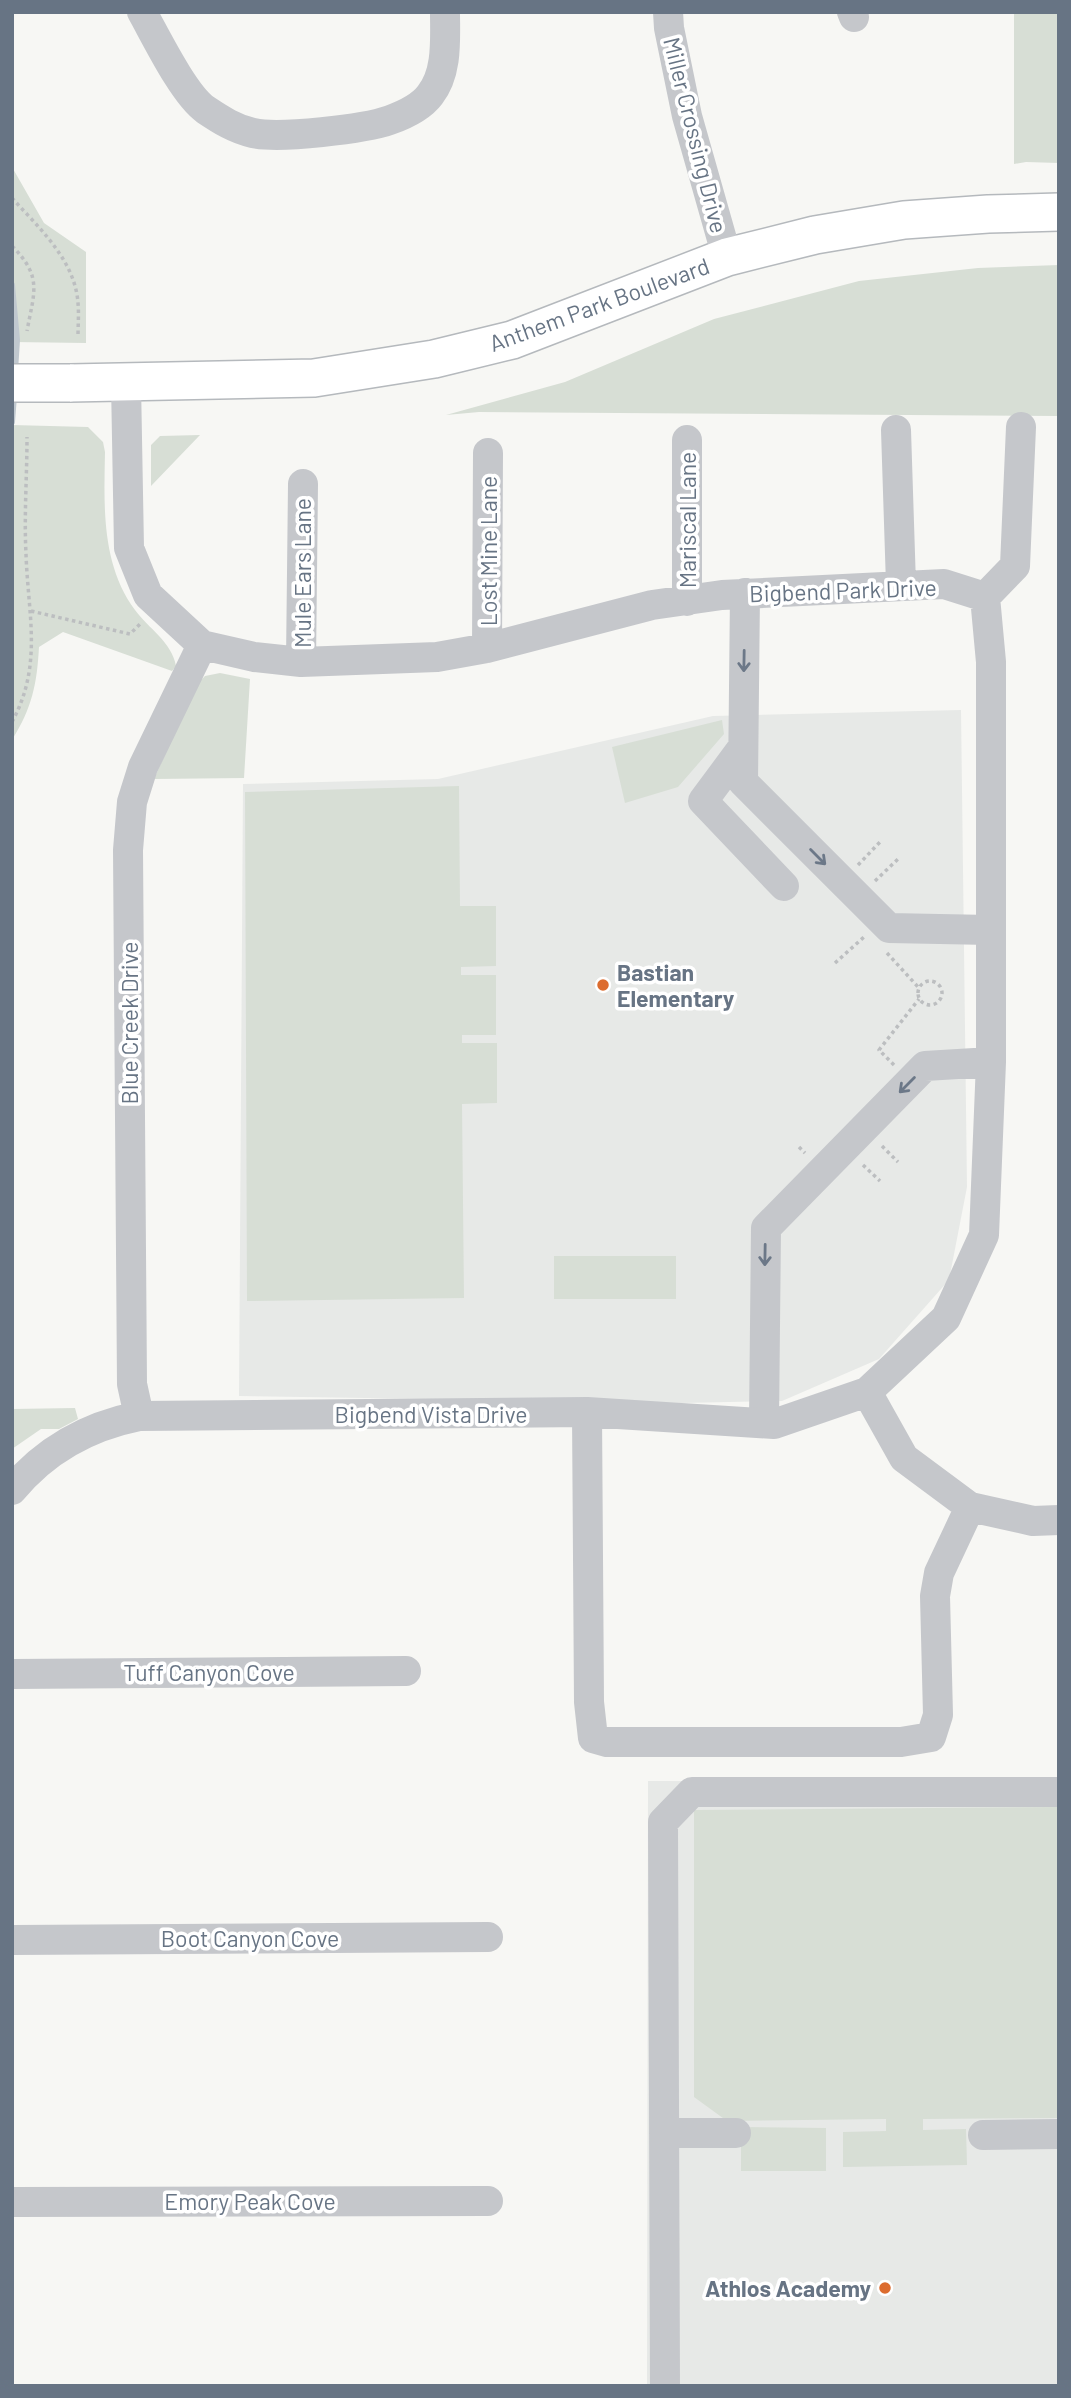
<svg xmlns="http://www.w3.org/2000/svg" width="1071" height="2398" font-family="Barlow,sans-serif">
<rect width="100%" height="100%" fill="#f7f7f4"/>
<!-- built -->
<path fill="#e7e9e7" d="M961,710L967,1187L949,1280L879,1359L782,1401L682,1403L239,1396L243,784L438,779L713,716Z
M648,1781L1059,1782V2386H647Z"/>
<!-- green -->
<path fill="#d7ded5" d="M1014,12H1059V163L1026,162L1014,164Z
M12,167L44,223L86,252V343L12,342Z
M1059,265V416L479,412L446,415L565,382L714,319L859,281L978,268Z
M12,425L88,427L103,442L105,452C104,505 101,564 135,610C148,628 172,642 176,666L172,671L63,632L39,647C37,684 32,708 12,740Z
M200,435L151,486V445L160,436Z
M220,673L250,679L244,778L154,779L196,685L205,676Z
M722,720L724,734L678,787L625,803L612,747Z
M459,786L460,906H496V966L461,967V975H496V1035H462V1043H497V1103L462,1104L464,1298L247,1301L245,792Z
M554,1256H676V1299H554Z
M75,1408L78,1419L59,1429H41L12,1449V1409Z
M1059,1807V2118L923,2119V2130L966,2129L967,2165L843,2167V2132L886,2131V2119L727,2121L694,2097V1810Z
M741,2127L826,2128V2171H741Z"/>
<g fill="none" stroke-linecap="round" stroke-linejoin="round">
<!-- stream -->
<path stroke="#c0c8cf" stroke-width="6" d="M12,285L17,340L15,371
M12,422L14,396"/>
<defs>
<path id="major" d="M70,383L314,378L434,359L512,340L727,257L815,235L904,220L988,214L1059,212"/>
</defs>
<!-- major casing -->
<use href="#major" stroke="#b5b9bd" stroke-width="40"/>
<!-- path -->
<path stroke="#bcbec0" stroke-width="3.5" stroke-dasharray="3.5 3.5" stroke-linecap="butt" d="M12,198C39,228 75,260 78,303C79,314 78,325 78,336
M12,246C43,277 34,292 27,331
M31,611L130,634L141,623
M12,722C43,665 28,615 26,554C24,515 27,476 27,437
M858,865L880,842
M875,881L898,859
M887,953L919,988
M835,963L864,937
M918 993a12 12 0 1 1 24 0a12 12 0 1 1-24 0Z
M894,1065L879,1050L919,999
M882,1146L898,1162
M799,1147L805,1153
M863,1165L880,1181"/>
<!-- minor -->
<path stroke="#c5c7cb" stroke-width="30" d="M142,12C156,37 184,95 206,110C221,120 235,129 253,133C279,139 365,129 390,120C404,115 421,107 430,95C448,72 445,39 445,12
M668,12L669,28L687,116L727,257
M852,12L854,17
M126,383L129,548L148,595L202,645L254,657L301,662L437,657L487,648L652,605L722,595L944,584L985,597
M896,430L901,585
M687,440V601
M745,593L743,782L889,928L990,930
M985,597L1015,566L1021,427
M487,648L488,453
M301,662L303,484
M743,747L703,801L784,886
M867,1392L904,1458L970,1507L1033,1521L1059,1520
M587,1412L589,1702L593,1738L607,1742H901L931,1737L938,1715L935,1596L939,1573L970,1507
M139,1416L132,1384L128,850L132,802L143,767L202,645
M764,1423L766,1228L925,1066L991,1062
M12,1490C45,1450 89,1426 139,1416L587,1412L774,1424L867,1392L946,1318L984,1235L991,1062V662L985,597
M12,1674L406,1671
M12,1940L488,1937
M664,2133H736
M983,2135L1059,2134
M12,2202L488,2201
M665,2386L663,1822L692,1792H1059"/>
<!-- major -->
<use href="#major" stroke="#fff" stroke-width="37"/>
<defs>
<path id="major-bridge" d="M12,383H70"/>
</defs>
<!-- major-bridge casing -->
<use href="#major-bridge" stroke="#b5b9bd" stroke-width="40" stroke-linecap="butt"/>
<!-- major-bridge -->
<use href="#major-bridge" stroke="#fff" stroke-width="37"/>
</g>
<!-- one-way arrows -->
<defs><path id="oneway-shaft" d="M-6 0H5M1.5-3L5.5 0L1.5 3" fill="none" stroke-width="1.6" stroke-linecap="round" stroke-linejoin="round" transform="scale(1.75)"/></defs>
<g stroke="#6c7888">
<use href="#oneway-shaft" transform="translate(744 661) rotate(91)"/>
<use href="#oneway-shaft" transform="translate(818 857) rotate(45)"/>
<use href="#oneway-shaft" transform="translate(907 1085) rotate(135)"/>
<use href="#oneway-shaft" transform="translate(765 1255) rotate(91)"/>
</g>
<!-- markers -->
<g fill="#dc6c2f" stroke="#fff" stroke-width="2.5">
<circle cx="603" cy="985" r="7"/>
<circle cx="885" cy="2288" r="7"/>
</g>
<g text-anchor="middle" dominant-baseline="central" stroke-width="7" stroke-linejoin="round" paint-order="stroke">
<!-- street labels -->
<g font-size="23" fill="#677484" stroke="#fff">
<text transform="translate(696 135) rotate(76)">Miller Crossing Drive</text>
<text transform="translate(599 304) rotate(-20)">Anthem Park Boulevard</text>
<text transform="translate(687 520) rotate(-90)">Mariscal Lane</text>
<text transform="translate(488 551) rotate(-90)">Lost Mine Lane</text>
<text transform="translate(302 573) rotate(-90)">Mule Ears Lane</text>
<text transform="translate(843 590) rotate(-2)">Bigbend Park Drive</text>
<text transform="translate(129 1023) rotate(-90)">Blue Creek Drive</text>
<text x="431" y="1414">Bigbend Vista Drive</text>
<text x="209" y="1672">Tuff Canyon Cove</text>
<text x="250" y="1938">Boot Canyon Cove</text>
<text x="250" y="2201">Emory Peak Cove</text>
</g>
<!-- poi labels -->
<g font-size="23" font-weight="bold" fill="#677484" stroke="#fff" text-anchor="start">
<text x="617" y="972">Bastian<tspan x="617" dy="26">Elementary</tspan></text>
<text x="871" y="2288" text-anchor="end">Athlos Academy</text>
</g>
</g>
<!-- border -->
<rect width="1071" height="2398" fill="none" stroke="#677484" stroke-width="28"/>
</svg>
